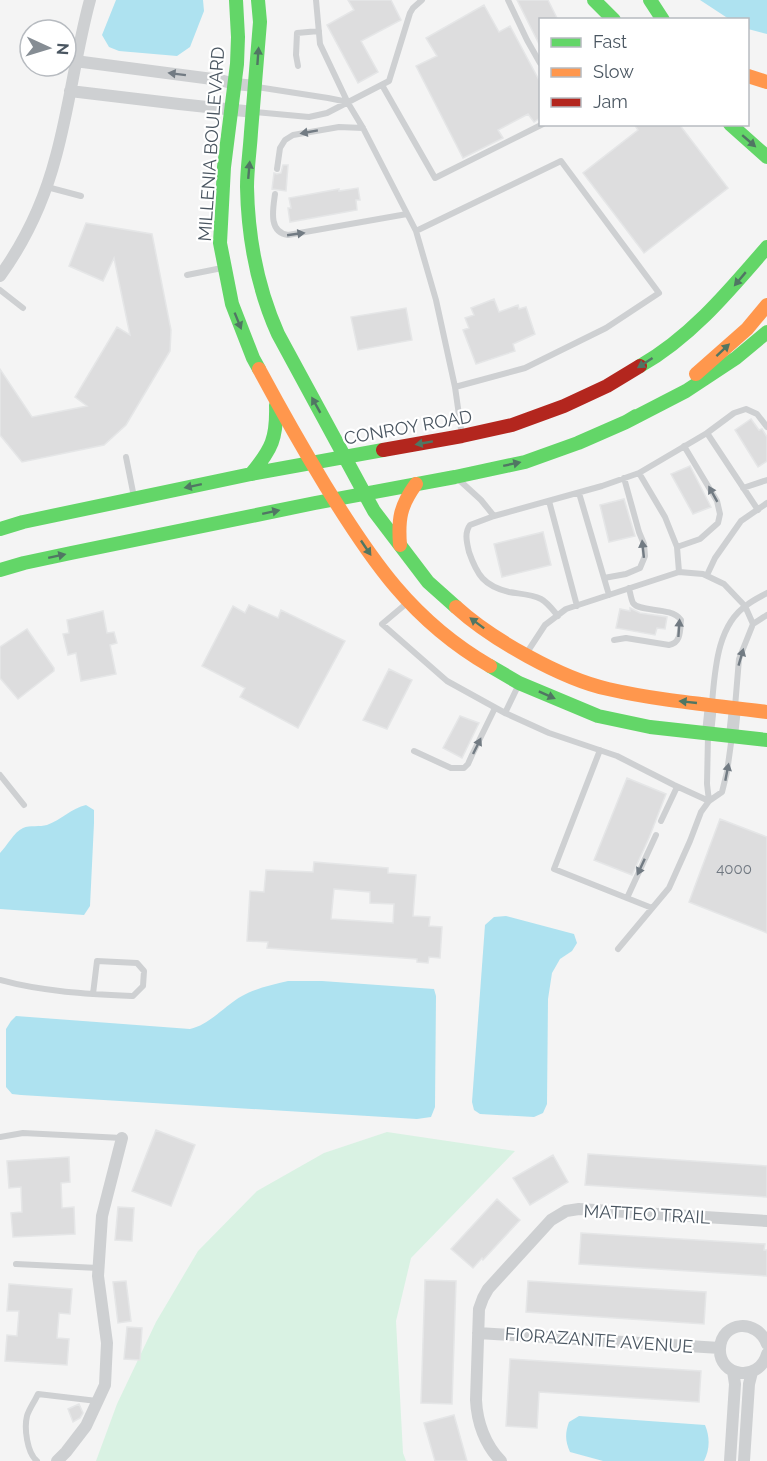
<svg xmlns="http://www.w3.org/2000/svg" width="767" height="1461" font-family="Raleway,sans-serif">
<rect width="100%" height="100%" fill="#f4f4f4"/>
<!-- green -->
<path fill="#d9f2e3" d="M387,1132L515,1151L411,1258L396,1321L403,1453L406,1461H96L117,1404L156,1322L198,1251L257,1191L324,1153Z"/>
<!-- water -->
<path fill="#aee2f0" d="M116,0H203L204,11L190,47L177,56L119,51L109,47L102,35Z
M700,0H767V34L748,29V20L729,19Z
M86,805L94,810V823L90,906L84,915L0,909V853C7,846 14,832 23,828C30,825 40,827 47,825C61,820 72,808 86,805Z
M506,916L574,934L577,943L572,951L560,959L552,973L548,999L547,1104L543,1113L534,1117L480,1114L474,1110L472,1102L485,925L494,917Z
M288,981H322L434,989L436,996L435,1107L431,1117L417,1119L21,1095L12,1094L6,1087V1029L11,1021L16,1016L190,1029C211,1024 224,1006 242,996C256,988 272,985 288,981Z
M579,1416L705,1425C710,1437 710,1449 704,1461H603L570,1452C565,1441 565,1433 569,1422Z"/>
<!-- building -->
<path fill="#ddddde" stroke="#e5e6e7" stroke-width="1.5" fill-rule="evenodd" d="M348,0H391L401,20L361,41L378,72L358,83L327,25L354,10Z
M517,0H548L558,20H540V46Z
M484,5L499,32L510,26L540,82V118L534,122L528,114L498,130L503,138L463,158L416,66L437,56L426,38Z
M634,124H679L728,188L644,253L583,173L638,130Z
M283,165H288L286,191L272,189L274,173L277,174L281,173Z
M358,188L360,200H356L357,210L290,222L288,208H291L289,198L339,189V191Z
M86,223L152,234L171,330L170,351L126,425L104,445L22,462L0,435V369L32,417L87,406L75,397L117,327L130,335L114,258L103,281L69,266Z
M494,299L499,312L518,305L519,309L526,307L535,334L513,344L515,351L476,364L463,330L469,328L465,318L474,315L471,308Z
M406,308L412,340L358,350L351,317Z
M751,419L759,430L762,429L767,437V461L758,467L735,430Z
M690,466L711,507L693,514L671,474Z
M624,499L635,536L609,542L600,505Z
M543,532L551,565L502,577L494,544Z
M249,605L278,618L281,610L345,641L298,728L240,697L245,688L202,666L233,606L245,613Z
M630,608L640,613L667,617L665,629L657,628L655,635L616,628L620,609L630,611Z
M103,611L107,633L114,632L117,643L110,645L116,674L81,681L76,653L68,655L63,634L69,633L67,620Z
M27,629L54,668V671L18,699L0,678V647Z
M389,669L412,680L387,729L363,720Z
M460,716L479,723L462,758L443,748Z
M627,778L666,794L649,838L632,875L594,860Z
M720,819L767,837V933L689,902Z
M314,862L388,868V873L416,875L413,916L430,917L429,926L442,927L440,958L429,957L428,963L417,962V959L267,948L268,942L247,941L250,891L264,892L266,870L313,872ZM334,889L370,892V903L394,904L393,923L331,919Z
M156,1130L195,1145L171,1206L132,1191Z
M588,1154L767,1166V1197L585,1185Z
M553,1155L568,1182L530,1205L513,1178Z
M69,1157L70,1182L61,1183L62,1208L74,1207L75,1234L13,1237L11,1213L22,1212L21,1187L9,1188L7,1161Z
M497,1199L520,1220L483,1260L482,1258L473,1268L451,1249Z
M118,1207L134,1208L132,1241L115,1240Z
M581,1233L765,1244L764,1250H767V1276L579,1264Z
M425,1280L456,1281L452,1404L421,1403Z
M126,1281L131,1321L118,1323L113,1282Z
M528,1281L706,1292L704,1324L526,1312Z
M9,1284L72,1289L70,1314L59,1313L57,1338L69,1339L67,1365L5,1361L7,1335L17,1336L19,1311H7Z
M127,1327L142,1328L140,1360L124,1359Z
M510,1359L701,1371L699,1402L539,1392L537,1428L506,1426Z
M79,1404L83,1413L80,1418L73,1422L68,1409Z
M454,1415L467,1461H435L424,1423Z"/>
<g fill="none" stroke-linecap="round" stroke-linejoin="round">
<!-- lane -->
<path stroke="#ced0d2" stroke-width="6" d="M316,0L320,44L348,103L363,128L416,231L436,300L455,387L462,436
M508,0L527,40L540,63
M298,66L296,55L297,33L319,31
M382,85L435,178L543,124
M257,87L328,98L348,102
M255,112L309,117L327,113L389,81L410,13L413,8L422,0
M277,169L280,148L285,140L293,135L339,127L363,128
M47,187L81,196
M275,194C273,209 268,232 288,235L407,214
M416,231L561,161L659,293L606,328L525,368L455,387
M187,275L222,268
M0,290L23,308
M707,433L734,413L746,409L757,414L767,427
M126,457L134,497
M639,473L665,517L677,547L679,572
M458,479L481,500L494,516
M743,488L767,480
M579,493L609,595
M549,501L577,606
M677,547L700,539L718,523L720,514L717,501L684,446
M707,575L715,558L741,521L767,503
M604,578L626,574L640,568L645,556L644,544L639,532L624,478
M407,603L382,624L447,681L505,713L519,684
M558,616C553,610 547,602 541,599C531,594 520,594 509,592C484,586 477,575 469,552C467,543 464,533 470,525L494,516L602,486L639,473L707,433L758,510
M614,640L626,638L669,645C681,643 680,631 681,620C671,606 640,613 633,603C631,599 630,592 629,588
M526,654L545,625L566,609L679,572L703,574L724,584L745,606L753,624
M712,703C715,670 717,625 747,605C753,600 760,597 767,593
M735,707L739,659L753,624L767,615
M505,713L549,733L617,756L674,785L709,801
M708,736L707,784L709,801
M600,750L554,869L652,908
M414,751L451,768H464L468,764L472,755L495,708
M0,775L24,805
M661,821L677,787
M627,898L656,835
M618,949L669,888L690,841L701,812L709,801L722,792L727,772L732,736
M0,980C43,992 89,994 133,996L143,986L144,971L137,963L97,961L93,994
M0,1137L23,1133L122,1138
M16,1264L98,1268
M37,1461C27,1453 24,1428 27,1416C29,1409 35,1401 38,1394L97,1401"/>
<!-- street -->
<path stroke="#ced0d2" stroke-width="12" d="M75,61L220,80L235,84L256,86
M70,91L179,104L254,112
M0,276C26,240 45,198 56,156C70,105 76,51 90,0
M708,733L711,705
M732,736L735,708
M478,1333L720,1348
M767,1344C757,1318 722,1321 720,1348C718,1377 759,1383 767,1354
M57,1461L66,1452L86,1426L105,1385L107,1343L98,1276L102,1216L122,1138
M501,1461C485,1445 477,1422 476,1400L479,1309L483,1298L488,1289L551,1220L566,1211L579,1209L767,1221
M730,1461L735,1384L733,1371
M744,1461L749,1384L752,1372"/>
<!-- fast -->
<path stroke="#63d668" stroke-width="14" d="M236,0L238,37L237,64L224,167L220,243L232,304L253,358L259,369
M258,0L260,22C257,59 254,95 251,132C250,150 247,169 247,187C248,238 257,287 278,334L374,511L428,582L456,607
M594,0L614,20
M650,0L663,20
M730,124L767,157
M640,366C691,337 729,291 767,247
M626,422L686,391L736,358L767,332
M251,474C272,449 277,438 276,405
M0,529L23,522L251,474L383,450
M0,570L24,563L71,553L315,503L455,477L525,462L578,443L626,422L636,416
M490,666L519,683L598,716L650,727L767,740"/>
<!-- slow -->
<path stroke="#ff974d" stroke-width="14" d="M748,76L767,82
M259,369C280,408 302,447 325,485C371,560 412,621 490,666
M696,374L747,329L767,305
M400,545C398,519 400,506 416,484
M456,607C491,639 562,679 608,689C660,701 714,705 767,712"/>
<!-- jam -->
<path stroke="#b3261e" stroke-width="14" d="M383,450L462,436L512,425L564,406L607,386L640,366"/>
</g>
<!-- one-way arrows -->
<defs><path id="oneway-solid" d="M-6-.8H1V-3.2L6.5 0L1 3.2V.8H-6Z" transform="scale(1.5)"/></defs>
<g fill="#507663">
<use href="#oneway-solid" transform="translate(258 56) rotate(-86)"/>
<use href="#oneway-solid" transform="translate(749 141) rotate(41)"/>
<use href="#oneway-solid" transform="translate(249 170) rotate(-85)"/>
<use href="#oneway-solid" transform="translate(740 279) rotate(130)"/>
<use href="#oneway-solid" transform="translate(238 321) rotate(68)"/>
<use href="#oneway-solid" transform="translate(723 350) rotate(-43)"/>
<use href="#oneway-solid" transform="translate(645 363) rotate(147)"/>
<use href="#oneway-solid" transform="translate(316 405) rotate(-119)"/>
<use href="#oneway-solid" transform="translate(424 443) rotate(170)"/>
<use href="#oneway-solid" transform="translate(512 464) rotate(-12)"/>
<use href="#oneway-solid" transform="translate(193 486) rotate(168)"/>
<use href="#oneway-solid" transform="translate(271 512) rotate(-12)"/>
<use href="#oneway-solid" transform="translate(366 548) rotate(56)"/>
<use href="#oneway-solid" transform="translate(57 556) rotate(-12)"/>
<use href="#oneway-solid" transform="translate(477 623) rotate(-143)"/>
<use href="#oneway-solid" transform="translate(547 695) rotate(24)"/>
<use href="#oneway-solid" transform="translate(688 702) rotate(-174)"/>
</g>
<g fill="#727b83">
<use href="#oneway-solid" transform="translate(177 74) rotate(-173)"/>
<use href="#oneway-solid" transform="translate(309 132) rotate(170)"/>
<use href="#oneway-solid" transform="translate(296 234) rotate(-8)"/>
<use href="#oneway-solid" transform="translate(713 494) rotate(-119)"/>
<use href="#oneway-solid" transform="translate(643 549) rotate(-96)"/>
<use href="#oneway-solid" transform="translate(679 628) rotate(-86)"/>
<use href="#oneway-solid" transform="translate(741 657) rotate(-74)"/>
<use href="#oneway-solid" transform="translate(477 746) rotate(-64)"/>
<use href="#oneway-solid" transform="translate(727 772) rotate(-79)"/>
<use href="#oneway-solid" transform="translate(641 867) rotate(115)"/>
</g>
<g text-anchor="middle" dominant-baseline="central" stroke-width="4.5" stroke-linejoin="round" paint-order="stroke">
<!-- number labels -->
<g font-size="15" fill="#707881">
<text x="734" y="869">4000</text>
</g>
<!-- street labels -->
<g font-size="18" fill="#4a5661" stroke="#fff">
<text transform="translate(211 144) rotate(-86)">MILLENIA BOULEVARD</text>
<text transform="translate(408 427) rotate(-10)">CONROY ROAD</text>
<text transform="translate(647 1214) rotate(3)">MATTEO TRAIL</text>
<text transform="translate(599 1340) rotate(4)">FIORAZANTE AVENUE</text>
</g>
</g>
<!-- legend -->
<rect x="539" y="18" width="210" height="108" fill="#ffffff" stroke="#b7bbc0" stroke-width="1.5"/>
<rect x="551" y="38" width="30" height="9" fill="#63d668" stroke="#b7bbc0" stroke-width="1.5"/>
<text x="593" y="48" font-size="18" fill="#4a5661">Fast</text>
<rect x="551" y="68" width="30" height="9" fill="#ff974d" stroke="#b7bbc0" stroke-width="1.5"/>
<text x="593" y="78" font-size="18" fill="#4a5661">Slow</text>
<rect x="551" y="98" width="30" height="9" fill="#b3261e" stroke="#b7bbc0" stroke-width="1.5"/>
<text x="593" y="108" font-size="18" fill="#4a5661">Jam</text>
<!-- north arrow -->
<g transform="translate(48 48) rotate(94)"><circle r="28" fill="#ffffff" stroke="#b7bbc0" stroke-width="1.5"/>
<path d="M0-4.5L10 22L0 15L-10 22Z" fill="#868d94"/>
<text y="-9" font-size="16" font-weight="bold" text-anchor="middle" fill="#4a5661">N</text>
</g>
</svg>
